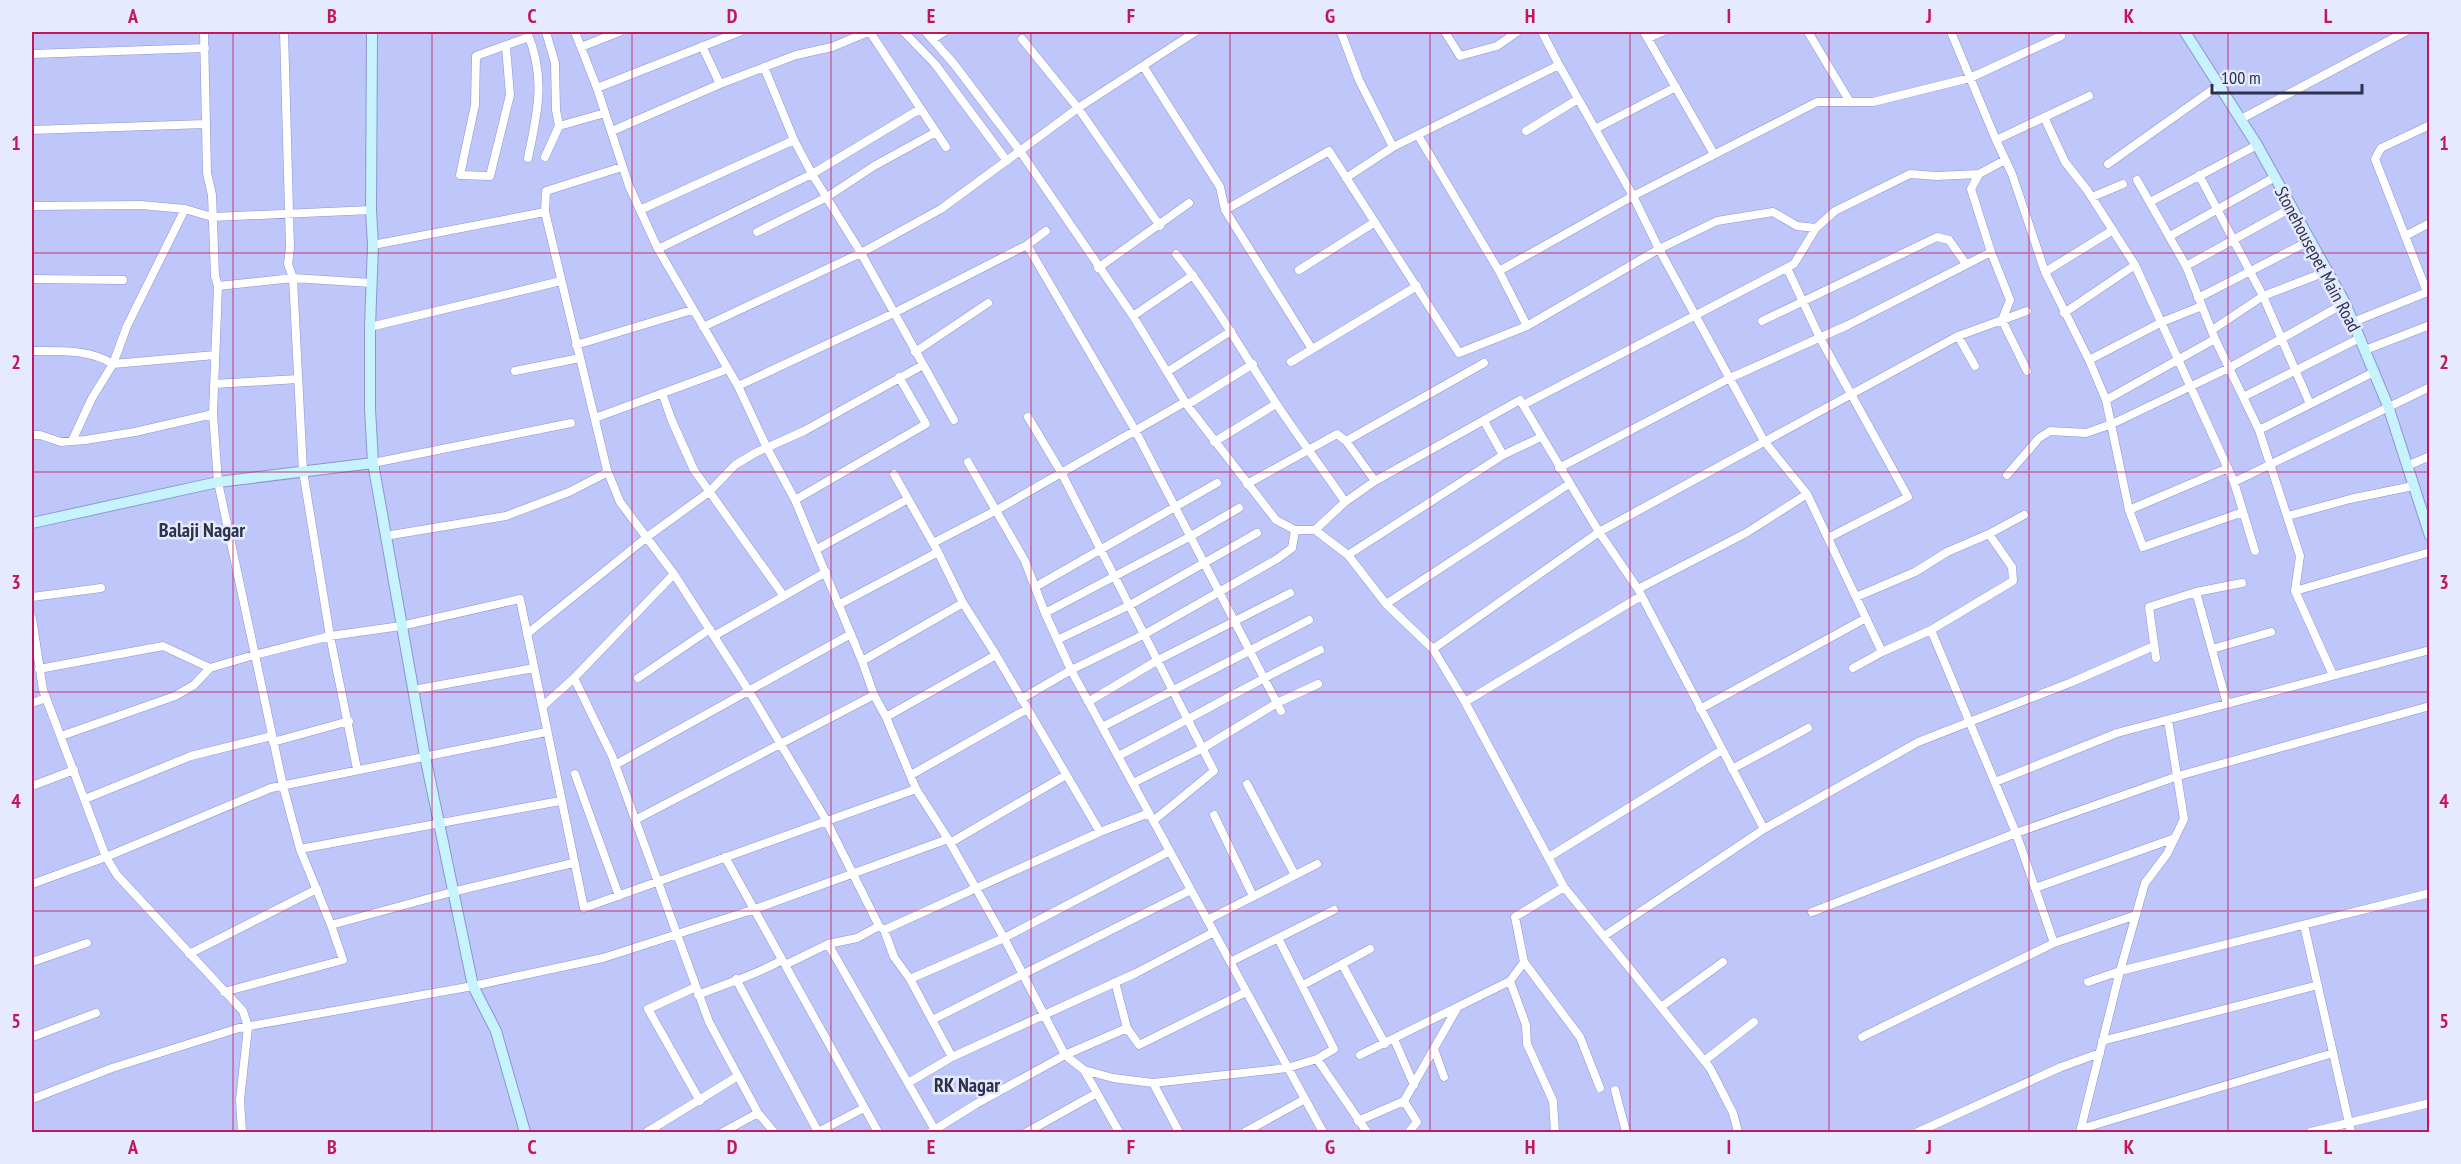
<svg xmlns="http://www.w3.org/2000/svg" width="2461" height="1164" font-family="'PT Sans Narrow',sans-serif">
<rect width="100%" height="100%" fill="#bec6fa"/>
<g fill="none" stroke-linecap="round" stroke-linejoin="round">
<defs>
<path id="street" d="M204,32L207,173L212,195L215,276L218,286L213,414L218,482L283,786L300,849L331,925L343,960L224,992
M284,32L290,247L288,264L293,278L303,471L330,636L357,769
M527,32C546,77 538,111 528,158
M575,32L597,88L629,186L658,249L738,386L767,448L795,500L862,661L874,695L886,717L916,789L948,839L1004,938L1065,1055L976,1104L931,1132
M870,32L946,147
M904,32L935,64L1007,161
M926,32L954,64L1020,151L1133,316L1187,405L1276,520L1295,530H1315L1348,555L1386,604L1433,649L1465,702L1564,887L1710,1068L1733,1113L1738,1132
M1341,32L1359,80L1393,147
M1445,32L1460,56L1497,46L1517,32
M1542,32L1559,65L1633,196L1659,249L1764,441L1807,494L1882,652
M1644,32L1714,154
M1808,32L1850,102
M1951,32L1996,140L2012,174L2045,272L2089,360L2106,400L2129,510L2143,547L2243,512
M1648,38L1662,32
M933,39L944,32
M1022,39L1078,108L1160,226
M702,46L720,84
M506,47L510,95L490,176L460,175L475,105L476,56L529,37
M581,47L619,32
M32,54L205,48
M1143,66L1220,187L1225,210L1312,349
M764,67L794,140L812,174L861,253L954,420
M597,88L739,32
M2044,117L2065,162L2087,190L2135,265L2234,482L2255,551
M2241,119L2405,32
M559,126L605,113
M1595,129L1676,87
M32,130L205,124
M612,131L720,84L796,55L832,47L868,32
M1526,131L1578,99
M1419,137L1499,271L1527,326
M1996,140L2089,96
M545,157L559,126L556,110L555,63L546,32
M2108,164L2219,85
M622,167L546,191L545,212L607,470L620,502L674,574L749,691L826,820L879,926L884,930L894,957L910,979L952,1057
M2199,175L2263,296L2310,404
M1346,178L1393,147L1559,65
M2137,180L2186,266L2215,339L2259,430L2300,556L2295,591L2333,675
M2092,197L2123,184
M2150,202L2257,145
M32,206L141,205L185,209L212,217L371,210
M640,210L794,140
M1225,210L1329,151L1459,353L1527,326L1659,249L1717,221L1773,212L1797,226L1816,228
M757,232L827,197L874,166L936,132
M2170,236L2275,177
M2405,236L2430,223
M373,245L545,212
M1027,245L1135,430L1281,711
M658,249L812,174L920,109
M1991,252L2010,300L2002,320L2027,371
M1176,254C1214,301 1243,353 1276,403C1298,437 1323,469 1345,502
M2186,266L2291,208
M1098,268L1189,203
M1787,268L1820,338L1908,497L1828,538
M1299,270L1375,222
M1499,271L1633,196L1817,102H1873L1970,78L2061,36
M2045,272L2113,230
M32,279L123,280
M218,286L293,278L371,283
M2427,292L2375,159L2381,148L2430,125
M2198,298L2311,240
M2064,313L2135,265
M1133,316L1193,275
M1762,321L1937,237L1949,240L1966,264
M2353,322L2430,291
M370,327L561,281
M703,327L861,253L941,209L1078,108L1195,32
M2212,330L2263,296L2328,271
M1958,336L1975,366
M576,345L692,310
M2365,350L2430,325
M32,351C58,351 90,349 113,364L215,355
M915,352L988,303
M2089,360L2162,322L2202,306
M1291,362L1417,286
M515,371L580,358
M1167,372L1231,331
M214,384L298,379
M738,386L894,313L1027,245L1046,231
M662,393L672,421L694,470L783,595
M2243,397L2360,338
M2106,400L2215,339
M1187,405L1253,364
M1523,405L1794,264L1816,228L1835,211L1910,174L1937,176L1979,174L2005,160
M1028,417L1061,472L1214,771L1153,821
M595,418L728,369
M1484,421L1503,455
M2259,430L2374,372
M32,435H40L61,442L85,440L135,432L213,414
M72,441L92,398L113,364L127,326L185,209
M1346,441L1484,363
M1214,442L1276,404
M968,462L1025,561L1045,613L1071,670L1323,1132
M373,463L571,423
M2407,466L2430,456
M1559,468L1730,378L1848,325L1991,252L1971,189L1979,174
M894,474L938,552L963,603L996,655L1100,832
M2007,475L2039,438L2050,431L2086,433L2112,424L2229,368L2345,303
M2234,482L2430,387
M1247,484L1337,434L1346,441L1375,481
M795,500L926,424L899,377
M2129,510L2228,468
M2288,516L2350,499L2413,486
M1315,530L1345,502L1375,481L1520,400L1599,532L1638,589L1764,829
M385,536L506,516L569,492L608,472
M933,543L995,511L1185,402
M817,549L908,499
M1348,555L1503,455L1541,437
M1035,587L1217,483
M1638,589L1746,533L1807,494
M2295,591L2430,552
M2196,592L2227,704
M32,597L101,588
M1856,597L1915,572L1947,552L1989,534L2024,515
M1386,604L1569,484
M838,605L938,552
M1045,613L1191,536L1239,508
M32,618L43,690L106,857L117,875L243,1011L248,1027L240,1100L242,1132
M1931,630L2016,833L2054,943
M527,634L647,537L709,492L735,465L755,453L804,431L923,365
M714,636L826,572
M1057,640L1130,605L1257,533
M1433,649L1599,532L1958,336L2027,311
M2212,649L2271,632
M2156,658L2149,607L2196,592L2242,583
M862,661L963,603
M1853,668L1882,652L1931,630L2013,581L2012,567L1989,534
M39,669L163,646L210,668
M574,678L612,756L709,1022L758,1113L774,1132
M638,678L710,629
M413,690L534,668
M1021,699L1071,670L1145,634L1277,559L1292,548L1295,530
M1088,702L1158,660L1290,593
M1465,702L1641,596
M32,703L46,698
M543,706L574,678L674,574
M1700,709L1866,618
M886,717L996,655
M1102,727L1309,620
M61,736L175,696L194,685L210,668L254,655L330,636L401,626L520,599L584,908L916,789
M273,742L349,721
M1118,756C1186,721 1252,683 1320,650
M615,765L851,634
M1732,769L1808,728
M575,774L619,896
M911,775L1027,709
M1995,782L2117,733L2430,650
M1133,783L1203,748L1277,703L1318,684
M1247,784L1295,875
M32,786L74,770
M85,799L191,756L272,736
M1214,815L1253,896
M635,820L874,695
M950,843L1066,775
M300,849L560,801
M725,857L878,1132
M1549,857L1722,750
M32,884L106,857L271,788L546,732
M1564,887L1515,917L1524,962L1580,1037L1600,1088
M2035,888L2175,838
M1812,912L2016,833L2178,776L2430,706
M1207,920L1317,864
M331,925L452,892L573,863
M2304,925L2351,1132
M884,930L1100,832L1149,813
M1604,936L1764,829L1918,742L2072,682L2154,646
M828,944L935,1130
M189,954L317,889
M32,962L87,943
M1230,962L1334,910
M1342,964L1385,1044
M785,965L828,944L857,938L879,926
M736,979L818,1132
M910,979L1004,938L1170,851
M1510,981L1526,1025L1527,1044L1553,1101L1555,1132
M1115,982L1127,1028
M2088,982L2120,971L2430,893
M1303,985L1370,949
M696,987L648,1009L700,1101
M698,995C727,983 756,975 782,960
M1661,1007L1723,962
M932,1020L1191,890
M32,1037L96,1013
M1862,1037L2054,943L2136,915
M1394,1039L1414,1085
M2102,1041L2318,985
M1434,1049L1444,1077
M1360,1055L1510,981L1524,962
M1317,1059L1367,1132
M1704,1061L1754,1022
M1084,1070L1113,1078L1153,1083L1287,1068L1317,1059L1334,1049L1278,938
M908,1083L952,1057L1136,973L1214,932
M1153,1083L1179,1132
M1615,1090L1626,1132
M1097,1093L1084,1070L1065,1055L1127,1028L1139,1045L1246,992
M32,1099L112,1068L239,1028L473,986L603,958L755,909L948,839
M1404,1101L1417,1122L1409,1132
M1358,1121L1404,1101L1456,1010
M2081,1129L2333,1053
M647,1132L738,1076
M723,1132L758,1113
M818,1132L864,1108
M1027,1132L1097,1093L1119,1132
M1245,1132L1305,1099
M1918,1132L2061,1067L2100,1053
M2080,1132L2120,971L2145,883L2167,854L2184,819L2168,720
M2311,1132L2430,1103"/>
<path id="secondary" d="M372,32L371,210L373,245L370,327V409L373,463L425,756L473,986L496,1031L525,1132
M2185,32L2257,145L2345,303L2388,406L2430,536
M32,523L218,482L373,463"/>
</defs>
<!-- street casing -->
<use href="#street" stroke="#8c95d2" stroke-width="9"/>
<!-- secondary casing -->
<use href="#secondary" stroke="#8c95d2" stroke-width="12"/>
<!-- street -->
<use href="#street" stroke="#fff" stroke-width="8"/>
<!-- secondary -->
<use href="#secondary" stroke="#c7f3fd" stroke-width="10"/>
</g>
<!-- grid -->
<path fill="none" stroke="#c2185b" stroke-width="1.5" stroke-opacity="0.55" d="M233,32V1132M432,32V1132M632,32V1132M831,32V1132M1031,32V1132M1230,32V1132M1430,32V1132M1630,32V1132M1829,32V1132M2029,32V1132M2228,32V1132M32,253H2430M32,472H2430M32,692H2430M32,911H2430"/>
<g text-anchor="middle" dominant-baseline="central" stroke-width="5" stroke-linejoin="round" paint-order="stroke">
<!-- street labels -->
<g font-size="18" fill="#2d314a" stroke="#e6eafe">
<text transform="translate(2318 259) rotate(62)">Stonehousepet Main Road</text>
</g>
<!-- neighbourhood labels -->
<g font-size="20" font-weight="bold" fill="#2d314a" stroke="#e6eafe">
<text x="202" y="530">Balaji Nagar</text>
<text x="967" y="1085">RK Nagar</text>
</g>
</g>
<!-- border -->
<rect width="2461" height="1164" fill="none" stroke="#e6eafe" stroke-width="66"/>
<!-- scale -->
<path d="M2212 84v9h150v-9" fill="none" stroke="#2d314a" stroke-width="3"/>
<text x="2221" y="84" font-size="18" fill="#2d314a" stroke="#e6eafe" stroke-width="4.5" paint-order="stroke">100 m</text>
<rect x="33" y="33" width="2395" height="1098" fill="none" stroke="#c2185b" stroke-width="2"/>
<g font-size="20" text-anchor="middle" font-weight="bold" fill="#c2185b">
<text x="133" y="23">A</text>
<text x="332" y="23">B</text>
<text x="532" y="23">C</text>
<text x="732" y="23">D</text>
<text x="931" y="23">E</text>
<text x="1131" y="23">F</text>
<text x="1330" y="23">G</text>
<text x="1530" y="23">H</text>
<text x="1729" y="23">I</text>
<text x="1929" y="23">J</text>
<text x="2129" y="23">K</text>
<text x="2328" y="23">L</text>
<text x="16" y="150">1</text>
<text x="2444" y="150">1</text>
<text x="16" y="369">2</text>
<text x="2444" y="369">2</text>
<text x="16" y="589">3</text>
<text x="2444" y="589">3</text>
<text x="16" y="808">4</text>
<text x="2444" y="808">4</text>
<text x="16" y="1028">5</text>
<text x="2444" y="1028">5</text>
<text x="133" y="1154">A</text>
<text x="332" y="1154">B</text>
<text x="532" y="1154">C</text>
<text x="732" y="1154">D</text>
<text x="931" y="1154">E</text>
<text x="1131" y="1154">F</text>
<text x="1330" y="1154">G</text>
<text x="1530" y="1154">H</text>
<text x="1729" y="1154">I</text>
<text x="1929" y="1154">J</text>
<text x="2129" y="1154">K</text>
<text x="2328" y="1154">L</text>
</g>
</svg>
